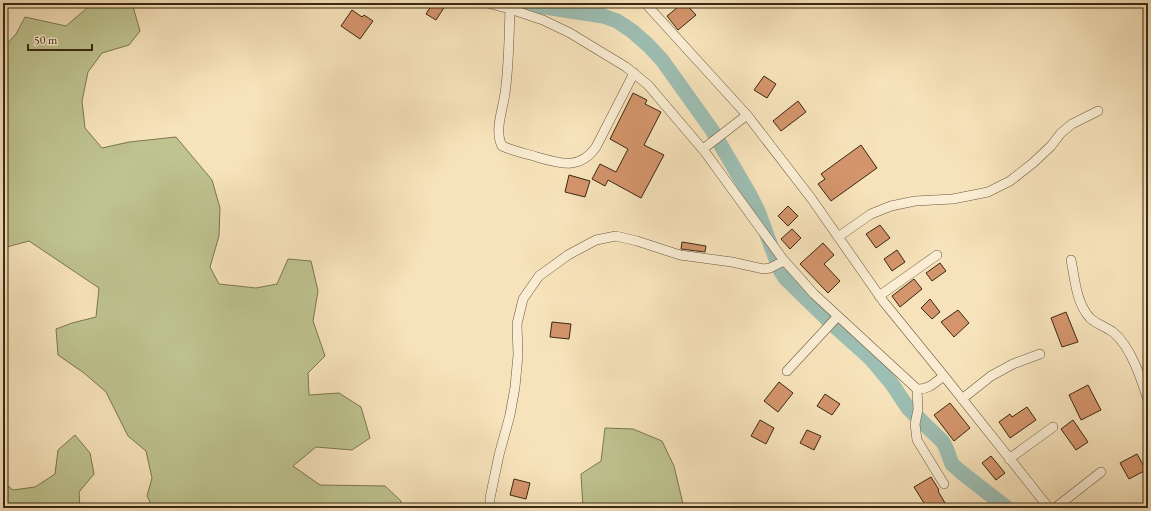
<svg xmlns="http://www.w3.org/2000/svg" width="1151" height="511" font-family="'EB Garamond',serif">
<rect width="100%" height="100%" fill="#f7e3bb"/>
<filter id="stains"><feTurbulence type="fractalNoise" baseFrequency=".005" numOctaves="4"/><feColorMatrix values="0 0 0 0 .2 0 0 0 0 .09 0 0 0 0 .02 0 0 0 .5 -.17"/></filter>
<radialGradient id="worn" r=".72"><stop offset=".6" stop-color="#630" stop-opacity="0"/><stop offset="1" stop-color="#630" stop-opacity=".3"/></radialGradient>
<!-- green -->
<path fill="#bec38f" stroke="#7c7650" d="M84,3H132L140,31L129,45L102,53L88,72L82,101L85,128L102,148L129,142L176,137L212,180L220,208L219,236L210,267L219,284L256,288L277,284L288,259L311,261L318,291L313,321L325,356L308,373L309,395L339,393L361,407L370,438L352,450L316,447L293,466L320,485L385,486L401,501V508H153L147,496L152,478L146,451L128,436L106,392L84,373L58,355L56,329L72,323L96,317L99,288L29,241L3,248V48L16,34L25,17L66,26L87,8Z
M605,428L633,429L662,441L674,466L684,508H583L581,474L601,461Z
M75,435L90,453L94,474L79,492L80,508H3V482L13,490L35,487L55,474L58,450Z"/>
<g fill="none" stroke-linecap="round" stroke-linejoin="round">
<!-- river -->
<path stroke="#9dbeb3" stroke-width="15" d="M529,3L538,6L603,16L617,21L632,31L648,45L662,60L712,130L750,195L758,211L780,270L786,279L831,323L870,358L892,384L908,408L943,442L946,448L952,464L961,472L1007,508"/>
</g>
<!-- building -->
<path fill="#d4956c" stroke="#3a2812" d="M433,3H447L436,20L426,14Z
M683,3H685L696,15L678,30L667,16Z
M352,10L362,17L364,15L373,21L360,39L341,26Z
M764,76L776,84L767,98L754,90Z
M633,93L647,100L645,104L661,112L644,145L664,155L641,198L608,180L605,186L592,179L600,164L616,172L628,149L610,139Z
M798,101L806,112L781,131L773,121Z
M861,145L877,168L831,201L818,184L825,179L821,174Z
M569,175L590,181L585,197L565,192Z
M788,206L798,216L788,226L778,216Z
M880,225L890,238L876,248L866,234Z
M792,229L801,238L790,249L781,239Z
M682,242L706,246L705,252L681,249Z
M823,243L834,255L824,264L840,281L828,293L800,264Z
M897,250L905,262L892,271L884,259Z
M940,263L946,271L932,281L926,273Z
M914,279L922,289L900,307L892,296Z
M930,299L940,312L932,319L921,308Z
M958,310L969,323L954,337L941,322Z
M1066,312L1078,342L1062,347L1051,318Z
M552,322L571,324L569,339L550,337Z
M779,382L793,393L778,412L764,401Z
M1088,385L1101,410L1081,420L1069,395Z
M825,394L840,404L832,415L817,406Z
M950,403L970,428L954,441L934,415Z
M1027,407L1036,420L1010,438L999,422L1010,414L1012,417Z
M760,420L774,428L766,444L751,436Z
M1073,420L1088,442L1076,450L1061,429Z
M807,430L821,436L814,450L800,443Z
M1137,454L1146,470L1129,479L1120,463Z
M991,456L1005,473L996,480L982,463Z
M931,477L939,490L938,491L948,508H927L914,487Z
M514,479L530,483L526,499L510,495Z"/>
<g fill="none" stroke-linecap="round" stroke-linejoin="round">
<defs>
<path id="minor" d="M487,3L510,9L543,20L570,33L626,67L648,85L705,152L782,258L814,294L917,389C929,390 935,382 944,376
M645,3L747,115L811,198L883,301L944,376L1049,508
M510,9C509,37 509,66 505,93C503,110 494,130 502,146L507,148C517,152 527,154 537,157C561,164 580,170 596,147L634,73
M703,149L747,115
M838,237L871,214L891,206L915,201L953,199L988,192L1010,181L1033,163L1051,146L1061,133L1072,124L1098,111
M1071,260C1075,279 1076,303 1090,318C1096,324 1106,327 1113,332C1131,347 1141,378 1148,400
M879,296L937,255
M787,371L838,316
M917,389L918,410L915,424L917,440L944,484
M962,399L991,376L1013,364L1040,354
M1009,459L1053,427
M490,508V498L499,455L510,415L515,387L518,355L517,324L523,299L539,276L568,255L596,240L616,236L637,241L680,255L732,262L764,269L770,268L784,261
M1055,508L1101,472"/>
</defs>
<!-- minor casing -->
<use href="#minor" stroke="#69573c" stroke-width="10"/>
<!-- minor -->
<use href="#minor" stroke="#faedd3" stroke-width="9"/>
</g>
<!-- margin -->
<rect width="1151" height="511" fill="none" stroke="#f7e3bb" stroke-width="16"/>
<rect x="4" y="4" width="1143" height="503" fill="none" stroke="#3a2812" stroke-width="2"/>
<rect x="8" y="8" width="1135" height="495" fill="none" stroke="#3a2812"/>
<!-- scale -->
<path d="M28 44v6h64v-6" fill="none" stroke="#3a2812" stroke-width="2"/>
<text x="34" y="44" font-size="12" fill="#3a2812" stroke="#faedd3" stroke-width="3" paint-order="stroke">50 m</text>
<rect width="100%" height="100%" filter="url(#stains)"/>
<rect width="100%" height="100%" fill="url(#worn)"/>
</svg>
